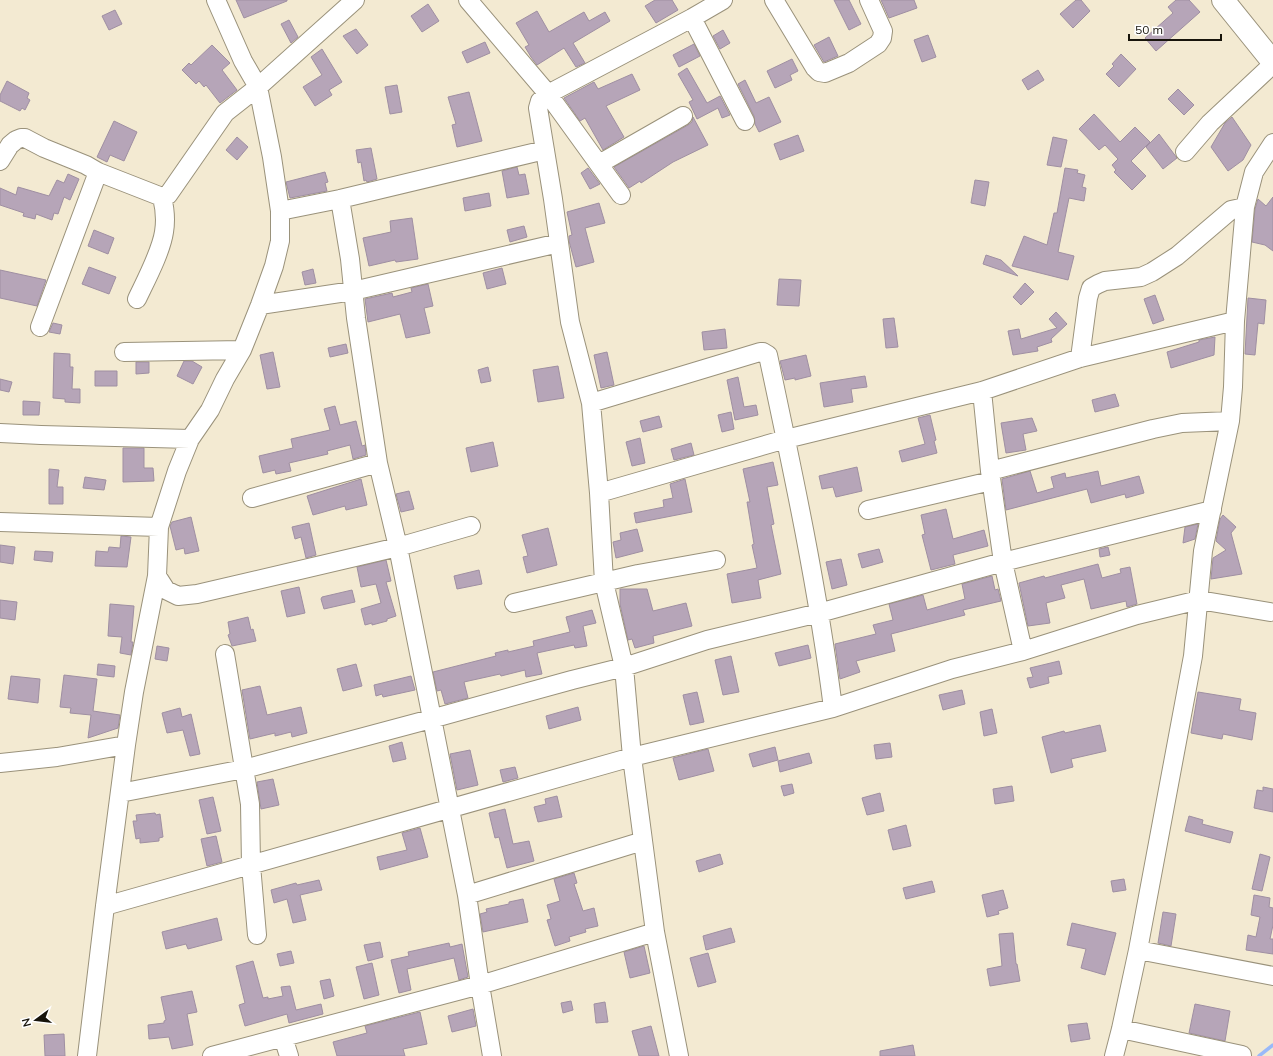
<svg xmlns="http://www.w3.org/2000/svg" width="1273" height="1056" font-family="Mulish,sans-serif">
<rect width="100%" height="100%" fill="#f3ead2"/>
<g fill="none" stroke-linecap="round" stroke-linejoin="round">
<!-- stream -->
<path stroke="#99b9f9" stroke-width="3.5" d="M1259,1056L1273,1045"/>
</g>
<!-- building -->
<path fill="#b6a5b8" stroke="#9f8fa2" d="M236,0H287V1L244,18Z
M655,0H672L678,10L656,23L645,6Z
M834,0H849L861,24L849,30Z
M881,0H914L917,8L889,18Z
M1076,0H1081L1090,11L1073,28L1060,14Z
M1176,0H1189L1200,12L1156,51L1145,38L1173,13L1168,7Z
M428,4L439,21L422,32L411,16Z
M115,10L122,24L109,30L102,16Z
M537,11L549,32L584,12L589,21L605,12L610,21L573,43L585,63L576,67L564,48L537,65L531,57L525,47L529,45L516,23Z
M289,20L298,37L291,43L281,24Z
M356,29L368,45L357,54L343,36Z
M723,30L730,43L720,49L713,36Z
M928,35L936,57L922,62L914,40Z
M829,37L838,56L824,62L814,45Z
M485,42L490,53L467,63L462,52Z
M694,44L700,56L679,67L673,55Z
M212,45L230,63L222,70L237,90L220,103L206,85L204,87L199,81L196,84L182,70L189,63L191,65Z
M322,49L342,82L329,90L332,95L315,106L303,87L322,75L311,57Z
M1121,54L1136,69L1119,87L1106,74L1114,66L1112,64Z
M792,59L798,71L790,75L792,80L775,88L767,71Z
M687,68L707,103L720,96L730,115L722,118L718,108L697,119L689,102L693,100L678,74Z
M1038,70L1044,80L1028,90L1022,80Z
M632,74L640,90L606,106L624,137L603,150L585,118L580,121L564,98L594,82L598,89Z
M745,80L756,103L769,97L781,122L759,132L755,124L754,116L738,84Z
M7,81L29,93L27,98L30,100L25,110L22,108L20,111L0,101V95Z
M397,85L402,112L390,114L385,87Z
M1178,89L1194,105L1184,115L1168,99Z
M469,92L482,141L457,147L452,125L456,124L448,97Z
M1094,114L1120,142L1135,127L1150,142L1131,161L1146,176L1132,190L1114,172L1116,170L1112,165L1118,159L1105,145L1099,150L1079,129Z
M693,117L708,145L673,162L641,183L640,181L629,188L614,167L688,125L692,122Z
M1232,117L1251,145L1243,160L1228,171L1211,147L1225,123Z
M114,121L137,132L124,161L110,155L107,162L97,157Z
M1159,134L1177,158L1163,169L1146,147Z
M798,135L804,151L780,160L774,144Z
M237,137L248,147L237,160L226,150Z
M1053,137L1067,140L1061,167L1047,165Z
M371,148L377,179L367,182L366,180L364,181L361,162L358,163L356,150Z
M517,167L519,175L525,174L529,194L507,198L502,171Z
M588,168L600,184L590,189L581,173Z
M1065,168L1078,170L1077,173L1085,175L1082,187L1086,188L1084,201L1069,198L1058,252L1074,256L1068,280L1012,266L1024,236L1047,245L1054,213H1057Z
M325,172L328,182L325,183L327,191L290,198L286,182Z
M68,174L79,179L70,200L64,197L58,214L54,213L52,220L36,214L35,219L23,216L24,213L0,205V188L16,195L18,187L49,196L57,180L64,183Z
M975,180L989,182L985,206L971,203Z
M489,193L491,206L465,211L463,198Z
M1273,197V251L1265,245L1252,242L1255,209L1258,199L1266,206Z
M599,203L605,223L585,228L594,262L576,267L569,241V236L572,235L567,212Z
M412,218L418,259L396,262L395,260L369,266L363,238L391,232L390,221Z
M524,226L527,237L510,242L507,230Z
M94,230L114,238L108,254L88,246Z
M986,255L1001,260L1018,276L983,264Z
M89,267L116,277L109,294L82,284Z
M502,268L506,284L487,289L483,273Z
M313,269L316,283L305,285L302,272Z
M0,270L46,280L37,306L0,298Z
M779,279L801,280L799,306L777,305Z
M1025,283L1034,292L1021,305L1013,297Z
M428,284L433,306L424,308L430,333L406,338L400,314L368,322L365,299L392,293L393,297L412,292L411,288Z
M1155,295L1164,320L1153,324L1144,299Z
M1248,298L1266,300L1264,324L1258,323L1255,355L1245,354Z
M1056,312L1067,324L1051,339L1052,342L1037,347L1038,351L1013,355L1008,331L1019,329L1021,339L1057,328L1049,319Z
M894,318L898,347L886,348L883,319Z
M53,323L62,325L60,334L49,332Z
M725,329L727,348L704,350L702,332Z
M1215,337L1214,355L1171,368L1167,352L1199,342V340Z
M346,344L348,353L330,357L328,348Z
M273,352L280,387L267,389L260,355Z
M607,352L614,385L601,388L594,355Z
M54,353L70,354V367H73L72,389H80V403L65,402V399L53,398Z
M806,355L811,376L795,380V378L785,380L780,361Z
M184,361H192L202,367L193,384L177,376Z
M136,362H149V373L136,374Z
M558,366L564,398L538,402L533,370Z
M488,367L491,381L481,383L478,370Z
M95,371H117V386H95Z
M865,376L867,387L851,389L853,402L824,407L820,383Z
M738,377L744,407L756,405L758,415L735,420L727,380Z
M0,379L12,382L9,392L0,390Z
M1115,394L1119,406L1095,412L1092,400Z
M23,401L40,402L39,415H23Z
M335,406L340,425L356,421L362,446L365,445L366,455L353,459L350,445L327,451L328,454L289,463L291,471L276,474L275,470L263,473L259,456L293,448L291,439L330,430L324,409Z
M731,412L734,429L722,432L718,415Z
M930,415L936,440L934,441L937,453L902,462L899,451L925,444L918,418Z
M659,416L662,427L643,432L640,421Z
M1032,418L1037,431L1023,434L1026,450L1006,453L1001,423Z
M640,438L645,463L632,466L626,442Z
M493,442L498,466L471,472L466,448Z
M691,443L694,455L674,460L671,449Z
M123,448H144V468H153L154,481L123,482Z
M773,462L778,485L767,487L774,524L771,525L781,574L758,580L761,598L732,603L727,574L757,568L752,545L754,544L747,502H750L743,469Z
M857,467L862,491L836,497L833,487L822,489L819,476Z
M49,469L59,470L57,487H63V504H49Z
M1030,471L1037,493L1054,488L1051,477L1065,473L1066,478L1098,471L1101,486L1139,476L1144,493L1126,498L1125,494L1091,503L1087,489L1006,510L1002,479Z
M85,477L106,480L104,490L83,488Z
M361,479L367,505L346,510L345,506L313,515L307,496Z
M685,479L692,512L636,523L634,513L664,507L663,500L673,498L670,484Z
M409,491L414,509L401,512L396,494Z
M946,509L953,539L984,530L988,546L953,555L955,564L931,570L922,535L925,534L921,515Z
M1223,515L1236,527L1231,533L1242,574L1211,579L1213,558L1226,550L1216,541L1220,519Z
M191,517L199,551L185,554L184,548L176,550L170,526L172,522Z
M309,523L316,555L306,558L301,537L295,539L292,527Z
M1198,524L1195,539L1183,543L1185,527Z
M548,528L557,565L527,573L523,557L528,556L522,535Z
M637,529L643,551L616,558L613,542L621,540L620,533Z
M121,536L131,537L127,567L95,566L96,551L108,552L109,547L120,548Z
M0,545L15,547L13,564L0,562Z
M1108,547L1110,555L1100,557L1099,549Z
M879,549L883,562L862,568L858,554Z
M35,551L53,552L52,562L34,560Z
M841,559L847,585L832,589L826,562Z
M386,560L391,581L386,582L396,616L387,619V621L372,625V623L365,625L361,609L381,603L376,584L361,587L357,567Z
M1098,564L1102,578L1121,573L1120,569L1130,567L1137,604L1127,607L1126,601L1091,609L1084,579L1061,585L1065,598L1046,603L1050,623L1028,626L1019,583L1044,576L1045,578Z
M479,570L482,584L457,589L454,576Z
M992,576L995,590L998,589L1001,601L963,610L965,615L891,634L895,651L856,661L860,672L840,679L835,644L876,634L873,625L893,620L889,604L923,595L927,610L965,599L962,584Z
M299,587L305,613L287,617L281,591Z
M620,589H647L653,611L686,603L692,626L653,636L654,643L635,648L632,639L628,640L620,604Z
M352,590L355,602L324,609L321,599L322,597Z
M0,600L17,602L15,620L0,618Z
M110,604L134,606L131,642H133L131,655L120,653L122,637L108,636Z
M592,610L596,623L583,626L587,646L575,648L574,645L537,653L542,674L526,677L525,670L501,676L500,674L464,682L468,698L445,704L441,690L437,691L433,672L496,656L495,653L508,650V652L534,646L533,641L570,632L566,617Z
M248,617L251,630L253,629L256,641L232,646L228,635L230,634L228,622Z
M808,645L811,658L779,666L775,653Z
M157,646L169,648L167,661L155,659Z
M731,656L739,692L723,695L715,660Z
M1059,661L1062,674L1048,677L1049,683L1030,688L1027,678L1033,677L1030,668Z
M98,664L115,666L114,677L97,675Z
M356,664L362,686L343,691L337,669Z
M64,675L97,679L93,711L120,715L118,728L88,738L91,715L70,713L71,708L60,707Z
M11,676L40,679L38,703L8,699Z
M411,676L415,690L383,697L382,694L376,696L374,685Z
M260,686L267,715L301,707L307,733L292,737L291,732L275,736V733L250,739L242,690Z
M962,690L965,704L943,710L939,695Z
M697,692L704,722L690,725L683,695Z
M1198,692L1241,699L1239,710L1256,713L1252,740L1223,734L1222,739L1191,733Z
M578,707L581,720L549,729L546,716Z
M180,708L182,717L191,714L200,754L190,756L183,730L167,733L162,713Z
M992,709L997,733L984,736L980,712Z
M1100,725L1106,751L1071,759L1073,767L1051,773L1042,737L1064,731L1065,733Z
M402,742L406,759L393,762L389,746Z
M890,743L892,757L876,759L874,745Z
M775,747L778,760L753,767L749,754Z
M708,749L714,771L679,780L673,758Z
M470,750L478,785L457,790L450,754Z
M809,753L812,763L780,772L778,761Z
M515,767L518,778L503,782L500,770Z
M273,779L279,805L261,809L257,782Z
M792,784L794,793L784,796L781,786Z
M1012,786L1014,801L995,804L993,789Z
M1263,787L1273,789V812L1254,808L1257,790L1263,791Z
M880,793L884,811L867,815L862,798Z
M557,796L562,817L538,822L534,807L546,804L545,799Z
M213,797L221,831L207,834L199,800Z
M505,809L513,844L529,841L534,861L507,868L499,837L495,838L489,813Z
M155,813L156,815L160,814L163,837L159,838V841L140,843V838L136,839L133,821H137L136,815Z
M1189,816L1203,820L1202,824L1233,832L1230,843L1185,831Z
M906,825L911,846L893,850L888,830Z
M420,828L428,857L380,870L377,857L407,850L402,833Z
M216,836L222,862L207,866L201,839Z
M720,854L723,864L699,872L696,861Z
M1260,854L1270,857L1262,891L1252,889Z
M574,873L577,883L574,884L583,911L594,908L598,926L585,929L586,932L569,937L570,941L555,946L547,920L551,919L547,905L560,901L554,879Z
M1124,879L1126,890L1113,892L1111,881Z
M319,880L322,890L300,895L306,920L293,923L287,899L274,903L271,890L296,883L297,885Z
M932,881L935,892L906,899L903,888Z
M1003,890L1008,908L998,911L999,914L987,917L982,895Z
M1254,895L1270,898L1269,907L1273,908V925L1270,939H1273V954L1246,950L1248,935L1256,937L1260,917L1251,915Z
M523,899L528,922L483,932L480,914L487,912L486,909L509,904V902Z
M1163,912L1176,914L1171,946L1158,943Z
M217,918L222,940L188,949L186,944L166,949L162,932Z
M1072,923L1116,933L1105,975L1081,968L1086,949L1067,945Z
M731,928L735,942L706,950L703,936Z
M1013,933L1016,964H1017L1020,981L990,986L987,969L1002,966L999,934Z
M380,942L383,957L368,961L364,945Z
M449,943L450,947L462,944L468,977L459,980L454,958L407,969L411,990L399,993L391,960L409,956L408,952Z
M644,946L650,973L630,978L624,952Z
M291,951L294,963L280,966L277,954Z
M708,953L716,982L698,987L690,958Z
M253,961L263,998L268,997V999L283,996L281,987L290,986L296,1010L321,1004L323,1014L289,1023L287,1014L245,1026L239,1005L245,1003L236,966Z
M372,963L379,995L364,999L356,967Z
M330,979L334,996L324,999L320,981Z
M192,991L197,1012L187,1014L193,1045L172,1049L169,1037L149,1039L148,1025L164,1023V1021L166,1020L161,997Z
M571,1001L573,1010L563,1013L561,1003Z
M605,1002L608,1022L596,1023L594,1004Z
M1195,1004L1230,1011L1225,1041L1189,1033Z
M473,1009L476,1026L452,1032L448,1016Z
M420,1012L427,1044L403,1049L405,1056H337L333,1042L367,1033L365,1026Z
M1087,1023L1090,1039L1071,1042L1068,1025Z
M651,1026L659,1056H639L632,1031Z
M64,1034L65,1056H45L44,1035Z
M913,1045L915,1056H880V1051Z"/>
<g fill="none" stroke-linecap="round" stroke-linejoin="round">
<defs>
<path id="minor" d="M468,0L548,94L621,195
M774,0L815,68L819,72L825,73L849,63L878,44L882,38L883,31L869,0
M692,18L745,121
M1185,152L1210,123L1273,64
M0,161L10,145L16,140L21,138H25L44,148L86,165L98,172L162,197L168,195L225,113L258,87L355,0
M599,164L683,116
M340,199L350,259L356,318L378,463L398,547L467,895L480,985L492,1056
M280,211L340,199L545,150
M137,299C146,280 161,252 164,232C166,220 165,209 162,197
M260,305L353,291L559,243
M40,327L98,172
M124,352L242,350
M1080,358L1088,298L1091,288L1098,284L1105,281L1141,277L1152,272L1177,256L1231,210L1245,207
M982,391L990,471L1003,562L1023,651
M591,403L760,352H763L768,355C793,472 818,589 833,708
M0,433L41,435L190,439
M990,471L1153,429L1182,423L1230,421
M599,493L786,439L982,391L1080,358L1235,321
M252,498L378,463
M868,510L991,481
M0,522L159,527
M157,576L166,590L178,596L197,594L398,547L471,526
M514,603L638,574L716,560
M225,654L250,804L251,865L257,935
M0,763L57,757L126,745
M120,793L244,769L431,719L572,680L624,667L707,640L819,613L1003,562L1212,510
M467,895L643,841
M105,906L632,757L833,708L952,669L1023,651L1137,615L1199,600L1270,612
M1138,950L1273,976
M1121,1029L1242,1055
M283,1037L289,1056
M87,1056L105,906L126,745L134,692L157,576L159,527L177,471L190,439L210,410L225,379L242,350L260,305L274,266L280,241V211L272,157L258,87L243,61L216,0
M212,1056L480,985L655,932
M679,1056L655,932L632,757L624,667L604,582L599,493L591,403L570,322L553,199L538,108L540,101L548,94L692,18L723,0
M1114,1056L1121,1029L1138,950L1193,656L1203,551L1230,421L1233,387L1235,321L1245,207L1254,172L1273,143"/>
<path id="major" d="M1223,0L1273,62"/>
</defs>
<!-- minor casing -->
<use href="#minor" stroke="#9a927b" stroke-width="20"/>
<!-- major casing -->
<use href="#major" stroke="#9a927b" stroke-width="24"/>
<!-- minor -->
<use href="#minor" stroke="#fff" stroke-width="18"/>
<!-- major -->
<use href="#major" stroke="#fff" stroke-width="22"/>
</g>
<!-- north arrow -->
<g transform="translate(36 1020) rotate(255)" stroke="#ffffff" stroke-width="3" paint-order="stroke">
<path d="M0-3L7 15L0 10L-7 15Z" fill="#17140b"/>
<text y="-6" font-size="11" font-weight="bold" text-anchor="middle" fill="#17140b">N</text>
</g>
<!-- scale -->
<path d="M1129 34v6h92v-6" fill="none" stroke="#17140b" stroke-width="2"/>
<text x="1135" y="34" font-size="12" fill="#17140b" stroke="#ffffff" stroke-width="3" paint-order="stroke">50 m</text>
</svg>
